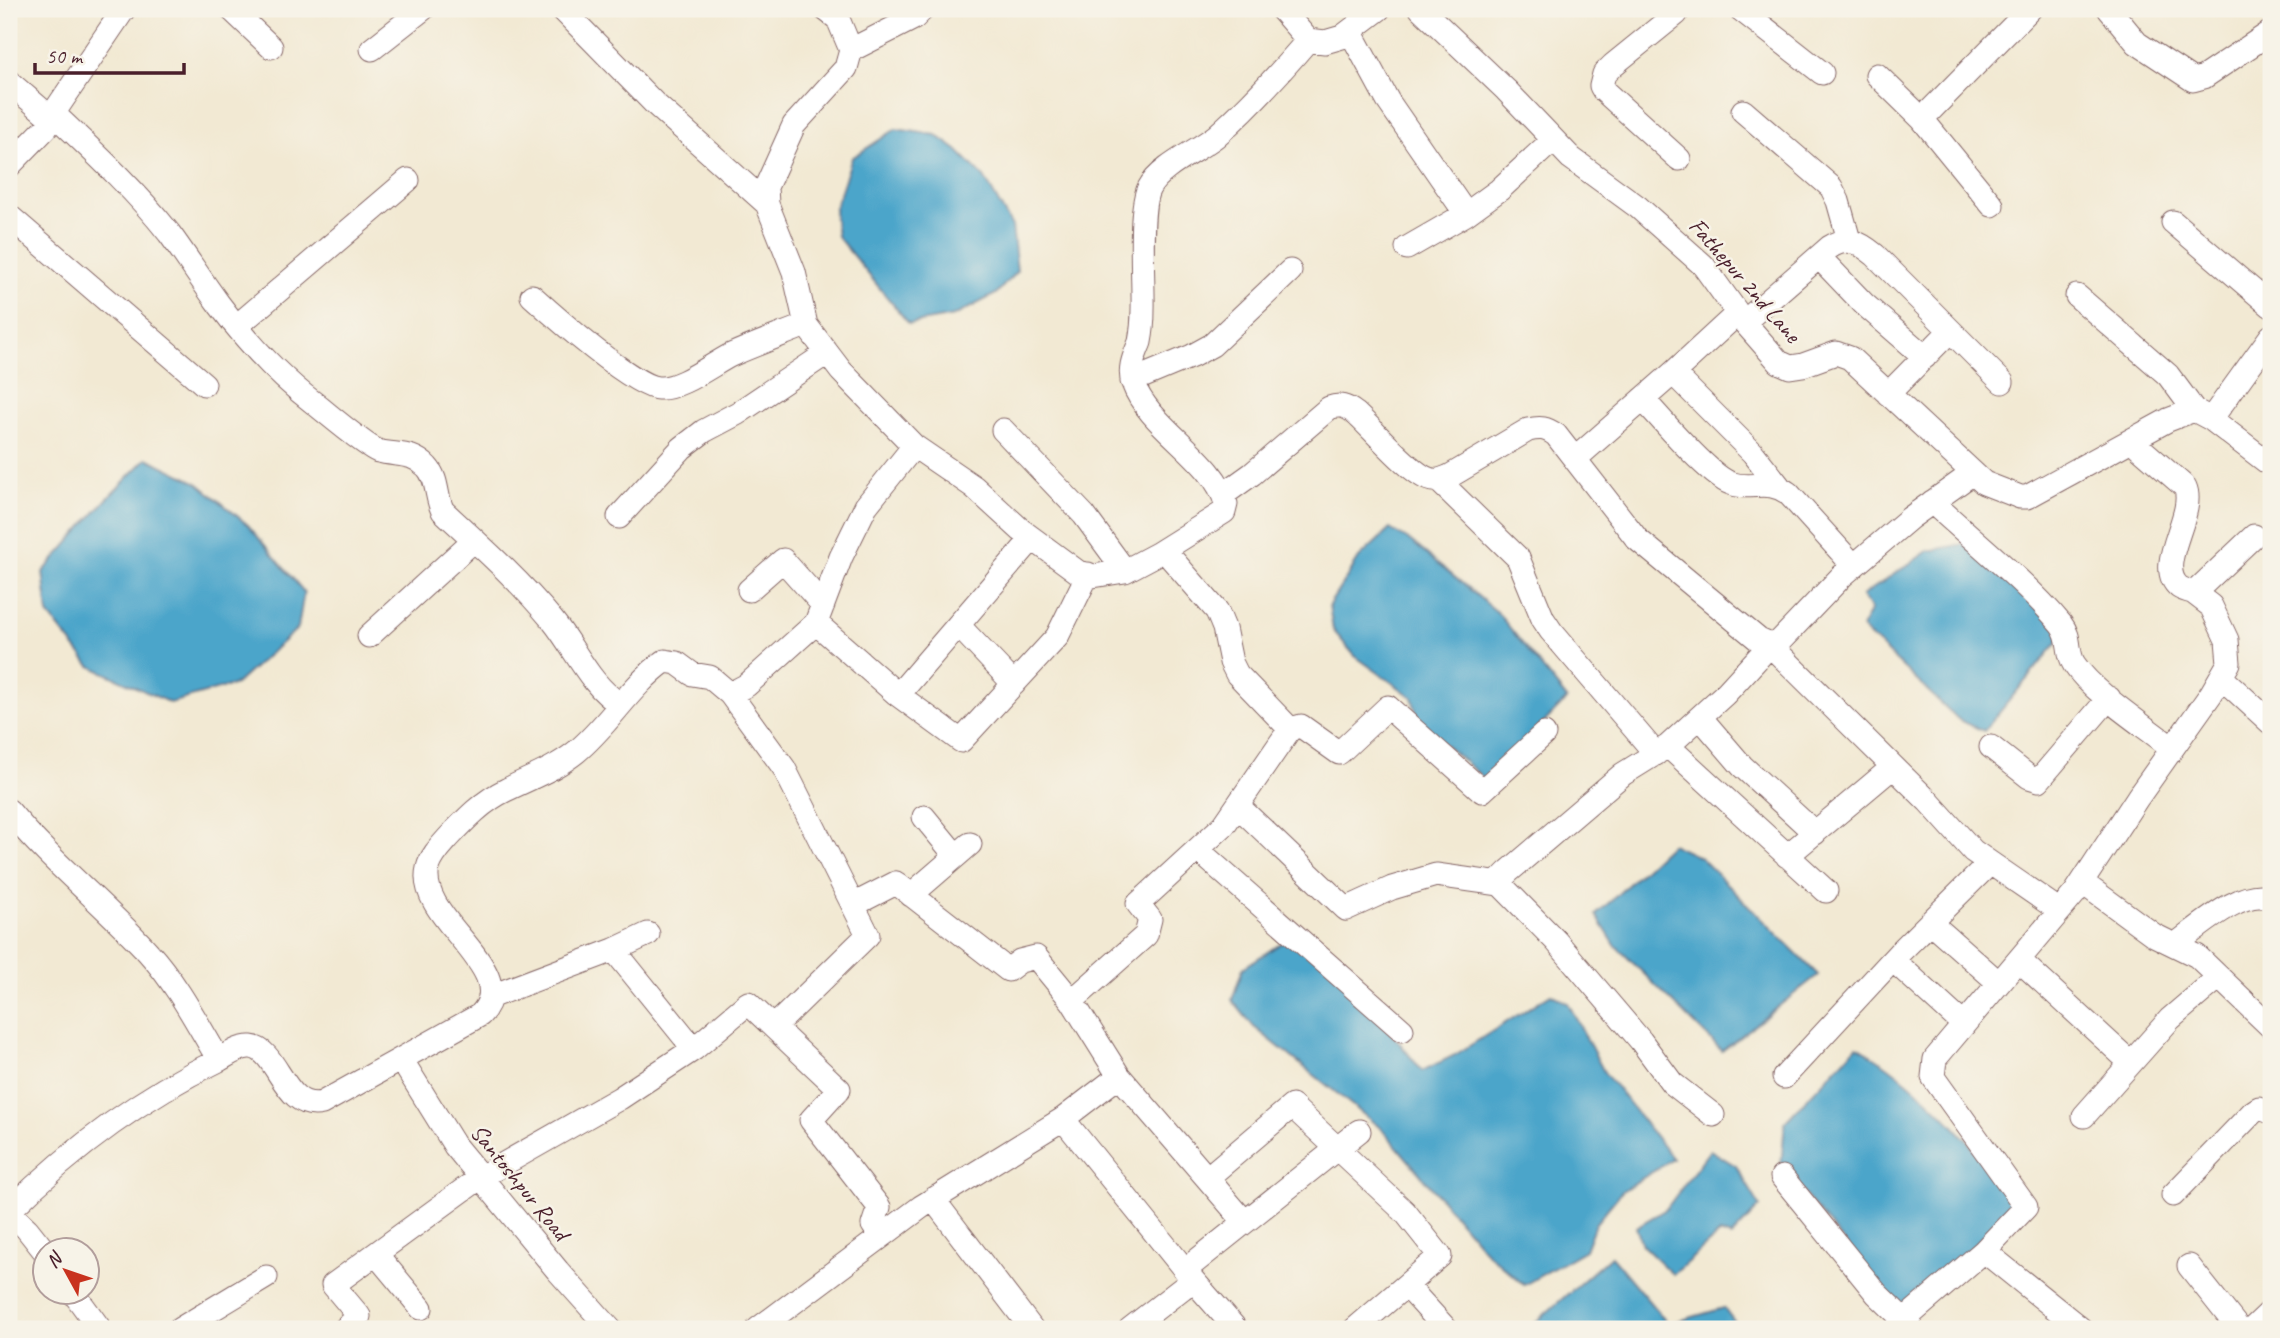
<svg xmlns="http://www.w3.org/2000/svg" width="2280" height="1338" font-family="Caveat,sans-serif">
<rect width="100%" height="100%" fill="#f7f3e8"/>
<filter id="ink" filterUnits="userSpaceOnUse"><feTurbulence type="fractalNoise" baseFrequency=".0143" numOctaves="2"/><feDisplacementMap in="SourceGraphic" scale="14" xChannelSelector="R" yChannelSelector="G"/><feConvolveMatrix kernelMatrix="1 2 1 2 8 2 1 2 1" color-interpolation-filters="sRGB"/></filter>
<filter id="wash" filterUnits="userSpaceOnUse"><feTurbulence type="fractalNoise" baseFrequency=".00686" numOctaves="4" result="noise"/><feDisplacementMap in="SourceGraphic" scale="28" xChannelSelector="R" yChannelSelector="G"/><feGaussianBlur stdDeviation="1.57" result="paint"/><feColorMatrix in="noise" values="0 0 0 0 0 0 0 0 0 0 0 0 0 0 0 0 0 1.4 0 .05"/><feComposite in="paint" operator="in"/></filter>
<g filter="url(#wash)">
<rect width="100%" height="100%" fill="#f2e9d3"/>
<!-- water -->
<path fill="#4ca5ca" stroke="#4b627a" stroke-width="2" d="M896,129L936,135L957,150L984,177L1012,226L1017,271L996,294L954,316L909,324L837,236L834,211L852,158Z
M147,458L198,483L248,525L304,592L298,628L236,684L170,703L90,666L48,614L43,572L106,500Z
M1390,529L1412,542L1497,612L1567,699L1487,781L1419,723L1412,697L1355,656L1333,630L1329,605L1359,558Z
M1968,543L2065,633L1984,731L1959,720L1861,628L1871,609L1862,596L1928,551Z
M1671,844L1701,858L1818,975L1722,1051L1615,945L1596,915Z
M1292,936L1356,989L1422,1071L1455,1055L1551,994L1568,1003L1604,1072L1673,1159L1622,1191L1595,1224L1585,1250L1524,1285L1484,1250L1383,1130L1254,1027L1232,1000L1243,968Z
M1857,1046C1917,1081 1979,1146 2015,1207L1903,1312L1781,1167L1785,1122Z
M1710,1150L1736,1166L1760,1206L1731,1237L1720,1233L1673,1275L1642,1245L1636,1227L1666,1209Z
M1611,1256L1668,1324L1724,1308L1740,1329H1528Z"/>
</g>
<g filter="url(#ink)">
<g fill="none" stroke-linecap="round" stroke-linejoin="round">
<defs>
<path id="minor" d="M231,9L271,47
M562,9L654,103L767,204
M825,9L838,19L851,50L846,68L794,125L766,187L767,204L794,272L806,325L841,371L914,446L974,487L1021,530L1078,572L1093,576L1125,571L1157,554L1224,512L1226,504C1216,460 1149,428 1133,383C1128,368 1135,355 1140,342C1142,332 1143,320 1143,310C1144,284 1138,208 1149,188C1160,167 1197,151 1216,136C1250,106 1279,74 1308,40
M1281,9L1308,40L1325,42L1342,37L1379,9
M1421,9L1506,90L1571,158L1638,207L1703,265L1744,322L1779,362L1790,367L1803,365L1836,353L1850,358L1984,483L2020,497H2027L2168,420L2194,410L2211,419L2271,465
M1740,9L1822,73
M2109,9L2137,43L2193,80L2204,77L2271,32
M1676,14L1613,65L1604,74L1601,86L1604,91L1679,159
M1350,31L1388,101L1466,214
M372,49L423,9
M851,50L914,18L923,9
M1877,75L1922,119L1992,205
M9,82L52,119
M1743,111L1831,187L1838,201L1849,240
M54,114C94,152 135,190 169,233C186,256 201,280 218,303C245,339 278,376 314,403C327,413 365,446 378,451C397,456 411,451 427,467C439,480 435,497 443,511C481,546 520,581 553,621C575,648 590,686 620,704
M1922,119L2030,9
M9,166L46,128L59,105L124,9
M9,216L204,384
M2173,222L2271,306
M1407,248L1466,214L1499,190L1553,140
M1819,257L1864,304L1925,357
M532,296C553,315 634,387 658,388C679,390 711,365 731,355C756,344 781,335 806,325
M2077,296L2168,375L2194,410
M1744,322L1830,247C1848,236 1859,242 1875,255L2002,382
M237,326L408,180
M1673,373L1753,453L1779,486
M1132,381L1192,356L1212,345L1290,271
M1888,394L1950,331
M1643,399C1660,418 1710,476 1730,483C1750,491 1768,478 1788,493L1854,566
M2211,419L2271,336
M1003,430L1084,515L1125,571
M2133,439L2139,447L2185,487C2197,514 2153,565 2179,587C2183,590 2190,591 2194,593
M1575,459L1673,373L1738,313
M1439,481L1518,558L1543,619L1551,631L1656,754
M1224,494L1252,474L1329,408C1340,404 1346,406 1355,413C1371,427 1411,474 1429,479C1437,482 1442,479 1450,476L1528,430C1541,427 1546,428 1556,435L1637,539L1759,640L1770,645L1779,642L1842,576L1910,518L1973,473
M1932,502C1973,540 2026,582 2061,624C2072,638 2066,651 2074,664C2094,694 2144,725 2172,748
M619,517L682,448L704,431L738,413L827,353
M1164,550L1217,611L1224,628L1231,662L1237,674L1290,729
M749,590L783,560L823,605
M816,623L898,695L1032,539
M958,625L1014,684
M369,636L474,540
M2221,677L2271,723
M730,694L784,768L868,935L774,1027
M898,695L961,741L1057,637L1088,574
M1700,717L1742,766L1815,833
M1668,746L1826,891
M1991,747L2029,777L2039,780L2109,698
M1238,806L1346,909L1392,888L1436,875L1500,884
M9,811C51,862 103,903 148,952C177,984 197,1023 219,1060
M924,817L956,856
M1198,850L1402,1030
M1787,856L1893,767
M2083,883L2154,935L2197,956L2271,1027
M911,895L970,844
M853,905L896,883L1008,970L1020,961L1036,957L1072,1001
M1930,922L1999,983
M2176,944C2197,929 2246,884 2271,899
M614,950L694,1049
M1893,960L1964,1025
M2019,960L2131,1063
M492,996L614,950L648,934
M401,1059L455,1146L558,1271L610,1329
M1784,1077L1898,954L1990,863
M1713,1115L1672,1083L1641,1041L1556,941L1500,884L1501,879L1508,872L1623,774L1668,746L1725,694L1770,645L1928,801L1973,851L2060,911
M2084,1116L2170,1019L2219,977
M1063,1119L1193,1280L1236,1329
M1782,1177L1877,1294L1904,1320L1896,1329
M1207,1178L1292,1106L1405,1212L1440,1256L1355,1329
M2173,1195L2253,1112L2259,1108L2271,1112
M933,1199L1032,1329
M9,1211C70,1151 139,1098 217,1061C227,1056 239,1046 251,1047C278,1049 284,1112 322,1103L480,1015C524,970 415,919 428,868C431,856 441,846 449,837C466,819 483,801 506,790C530,778 555,769 576,752C609,725 630,686 665,661L677,663L692,674L710,677L730,694L747,685L816,623L841,557L866,506L914,446
M9,1212L27,1229L46,1253
M1244,1221L1119,1076L1072,1001L1146,935L1150,919L1138,904L1224,825L1290,729L1301,726L1339,753L1388,707L1482,791L1544,734
M1984,1251L2081,1329
M376,1254L421,1308
M2189,1266L2239,1329
M1185,1270L1359,1131
M1407,1286L1446,1329
M73,1292L100,1329
M180,1329L266,1277
M345,1329L359,1316L333,1285L481,1177L620,1098L694,1049L748,1003L839,1089L811,1120L879,1207L873,1225L882,1236
M758,1329L921,1207L1063,1119L1119,1076
M1130,1329L1193,1280
M1911,1329L1904,1320L1984,1251L2026,1207L1933,1077L1935,1059L2075,893L2138,797L2211,694L2229,663L2227,640L2211,606L2194,593L2254,536
M2252,1329L2271,1311"/>
</defs>
<!-- minor casing -->
<use href="#minor" stroke="#856666" stroke-width="25"/>
<!-- minor -->
<use href="#minor" stroke="#fff" stroke-width="23"/>
</g>
</g>
<g text-anchor="middle" dominant-baseline="central" stroke-width="5" stroke-linejoin="round" paint-order="stroke">
<!-- street labels -->
<g font-size="24" fill="#4a1f2b" stroke="#f7f3e8">
<text transform="translate(1745 280) rotate(49)">Fathepur 2nd Lane</text>
<text transform="translate(520 1182) rotate(51)">Santoshpur Road</text>
</g>
</g>
<!-- margin -->
<rect width="2280" height="1338" fill="none" stroke="#f7f3e8" stroke-width="35"/>
<!-- north arrow -->
<g transform="translate(66 1271) rotate(310)"><circle r="33" fill="#f7f3e8" stroke="#b29e9c" stroke-width="2"/>
<path d="M0-5L12 26L0 18L-12 26Z" fill="#c8321e"/>
<text y="-10" font-size="19" font-weight="bold" text-anchor="middle" fill="#4a1f2b">N</text>
</g>
<!-- scale -->
<path d="M35 63v10h149v-10" fill="none" stroke="#4a1f2b" stroke-width="3.5"/>
<text x="46" y="63" font-size="21" fill="#4a1f2b" stroke="#f7f3e8" stroke-width="5" paint-order="stroke">50 m</text>
</svg>
